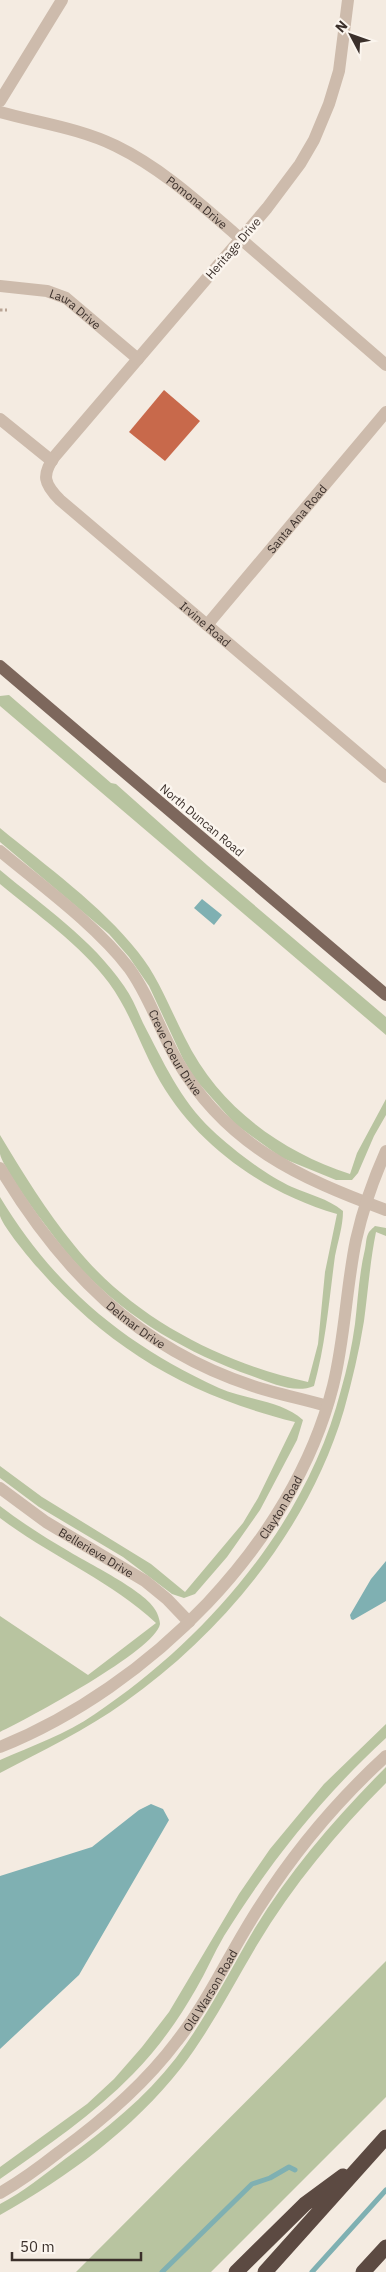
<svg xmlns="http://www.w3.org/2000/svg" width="386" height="2272" font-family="'IBM Plex Sans',sans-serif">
<rect width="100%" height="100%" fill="#f4ebe1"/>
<!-- green -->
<path fill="#b8c4a0" d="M9,695L111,783L116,784L207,865L386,1017V1035L0,706V696Z
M0,828C46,866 101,905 138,952C159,978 170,1009 185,1038C218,1106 280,1151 350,1174L357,1153L386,1099V1115L374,1136L358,1173L352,1180H336L282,1158L235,1124L195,1079L183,1059L149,986L129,957L109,934L0,842Z
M0,870C43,906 92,939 124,986C132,997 137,1010 143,1023C163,1061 180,1100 212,1130C232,1149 267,1176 292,1187C310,1195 327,1198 343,1211C343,1226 338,1241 335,1256C329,1300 326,1343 314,1386C295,1394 271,1383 252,1376C184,1352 121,1315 73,1260C61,1247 51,1232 40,1218C32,1208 2,1165 0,1154C0,1149 0,1141 0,1135C23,1173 46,1211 74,1245C131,1317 221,1363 308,1382L318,1344L325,1272L337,1214C262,1192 193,1143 156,1074C140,1044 129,1010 109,983C80,944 37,915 0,884Z
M0,1197C54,1287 125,1345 219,1388C246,1400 281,1400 303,1420L297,1440L260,1510L227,1557L195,1594L184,1598L172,1594L123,1557L39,1507L0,1478V1466L42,1497L151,1564L185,1592L243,1523L258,1498L295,1422C190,1396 110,1350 38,1268C29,1258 4,1228 0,1216C0,1211 0,1203 0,1197Z
M375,1226L386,1228V1236L376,1232C370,1262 368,1291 364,1321C359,1352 352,1381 344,1410C309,1528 224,1632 125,1702C86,1730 42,1751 0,1773V1760C32,1746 66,1734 95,1714C207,1639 307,1523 341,1390C347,1369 352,1346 355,1324C358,1299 359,1274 365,1249C366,1245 366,1238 368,1234C369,1231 373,1228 375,1226Z
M0,1506C22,1523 46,1538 70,1552C89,1564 150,1593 157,1613C158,1615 160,1621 160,1624C156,1650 27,1719 0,1732V1616L88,1675L156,1623C110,1580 50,1556 0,1518Z
M386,1724V1738C322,1797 270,1862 224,1936C214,1953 206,1972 196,1989C179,2019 157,2050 133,2074C93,2115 47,2146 0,2179V2167L87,2104L114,2079L142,2047L169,2012L239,1894L270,1849L324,1784Z
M386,1767V1783C337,1832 293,1885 257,1945C232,1987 211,2029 181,2068C133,2129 68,2177 0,2215V2204C23,2192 44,2175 65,2159C106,2129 145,2098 176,2058C207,2017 229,1972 255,1928C291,1869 337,1816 386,1767Z
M386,1961V2097L211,2272H76Z"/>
<!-- water -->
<path fill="#7fb0b2" d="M202,899L222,915L214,925L194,908Z
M386,1561V1601L353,1620L351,1619L350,1615L371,1579Z
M151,1804L163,1809L169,1820L79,1975L0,2049V1876L92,1847L139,1810Z"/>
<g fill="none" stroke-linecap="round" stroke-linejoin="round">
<!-- stream -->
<path stroke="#7fb0b2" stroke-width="5" d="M162,2272L252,2184L270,2178L289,2167L295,2170
M312,2272L386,2190"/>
</g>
<!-- building -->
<path fill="#c8694b" d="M164,390L200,421L165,461L129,432Z"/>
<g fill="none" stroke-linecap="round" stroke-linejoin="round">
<!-- path -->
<path stroke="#b9a596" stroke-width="3" stroke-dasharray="2.5 2.5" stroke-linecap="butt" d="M0,310H7"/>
<!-- minor -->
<g stroke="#cdbbac" stroke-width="12">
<path id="s1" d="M348,0L339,71L329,104L314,140L300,164L267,208L55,456C41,475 44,484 60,500L386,777"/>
<path d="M0,101L62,0"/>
<path id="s2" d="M0,112C39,123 79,128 116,146C161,168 197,201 234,233C285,277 336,321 386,365"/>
<path id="s3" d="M0,286L47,291L66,298L138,359"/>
<path d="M0,419L52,461"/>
<path id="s4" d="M207,625L386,412"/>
<path id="s5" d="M0,851C42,886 96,925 129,968C150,997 160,1031 178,1062C227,1145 299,1178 386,1210"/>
<path id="s6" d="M0,1168C61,1270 137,1348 253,1386C277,1394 303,1399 327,1406"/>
<path id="s7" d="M0,1488L46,1522L145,1581L167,1599L189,1622"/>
<path id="s8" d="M0,1747C149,1687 293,1544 333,1386C345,1338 346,1288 356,1240C363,1209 373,1180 386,1151"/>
<path id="s9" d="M0,2193C21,2181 40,2167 59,2152C103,2120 144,2085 177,2041C210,1999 231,1950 260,1906C295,1851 338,1800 386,1756"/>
</g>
<!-- major -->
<path stroke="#7d675c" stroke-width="12" d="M0,666L386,995"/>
<!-- highway -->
<path stroke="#5c4a42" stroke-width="15" d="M236,2272L305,2204L343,2176
M265,2272L386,2137
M363,2272L386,2247"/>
</g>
<g text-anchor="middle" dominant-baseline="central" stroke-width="5" stroke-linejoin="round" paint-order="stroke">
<!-- street labels -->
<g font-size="12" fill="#3b302b" stroke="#fbf5ee">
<text stroke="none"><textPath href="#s2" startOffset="220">Pomona Drive</textPath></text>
<text transform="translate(233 248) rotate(-49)">Heritage Drive</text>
<text stroke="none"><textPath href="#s3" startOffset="81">Laura Drive</textPath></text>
<text stroke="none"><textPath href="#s4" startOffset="139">Santa Ana Road</textPath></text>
<text stroke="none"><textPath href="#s1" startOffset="796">Irvine Road</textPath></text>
<text transform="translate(202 820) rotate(40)">North Duncan Road</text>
<text stroke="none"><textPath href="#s5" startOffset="271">Creve Coeur Drive</textPath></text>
<text stroke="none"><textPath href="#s6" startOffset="209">Delmar Drive</textPath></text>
<text stroke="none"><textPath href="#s8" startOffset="375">Clayton Road</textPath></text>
<text stroke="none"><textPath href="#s7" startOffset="116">Bellerieve Drive</textPath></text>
<text stroke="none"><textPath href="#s9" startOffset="295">Old Warson Road</textPath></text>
</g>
</g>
<!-- north arrow -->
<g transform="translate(351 35) rotate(311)" stroke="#fbf5ee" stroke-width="4" paint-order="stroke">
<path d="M0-4L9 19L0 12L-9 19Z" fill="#3b302b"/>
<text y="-8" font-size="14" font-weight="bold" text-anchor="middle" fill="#3b302b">N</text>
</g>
<!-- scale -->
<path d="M12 2252v8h129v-8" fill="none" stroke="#3b302b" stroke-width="2.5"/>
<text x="20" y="2252" font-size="15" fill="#3b302b" stroke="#fbf5ee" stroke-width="4" paint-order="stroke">50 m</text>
</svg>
